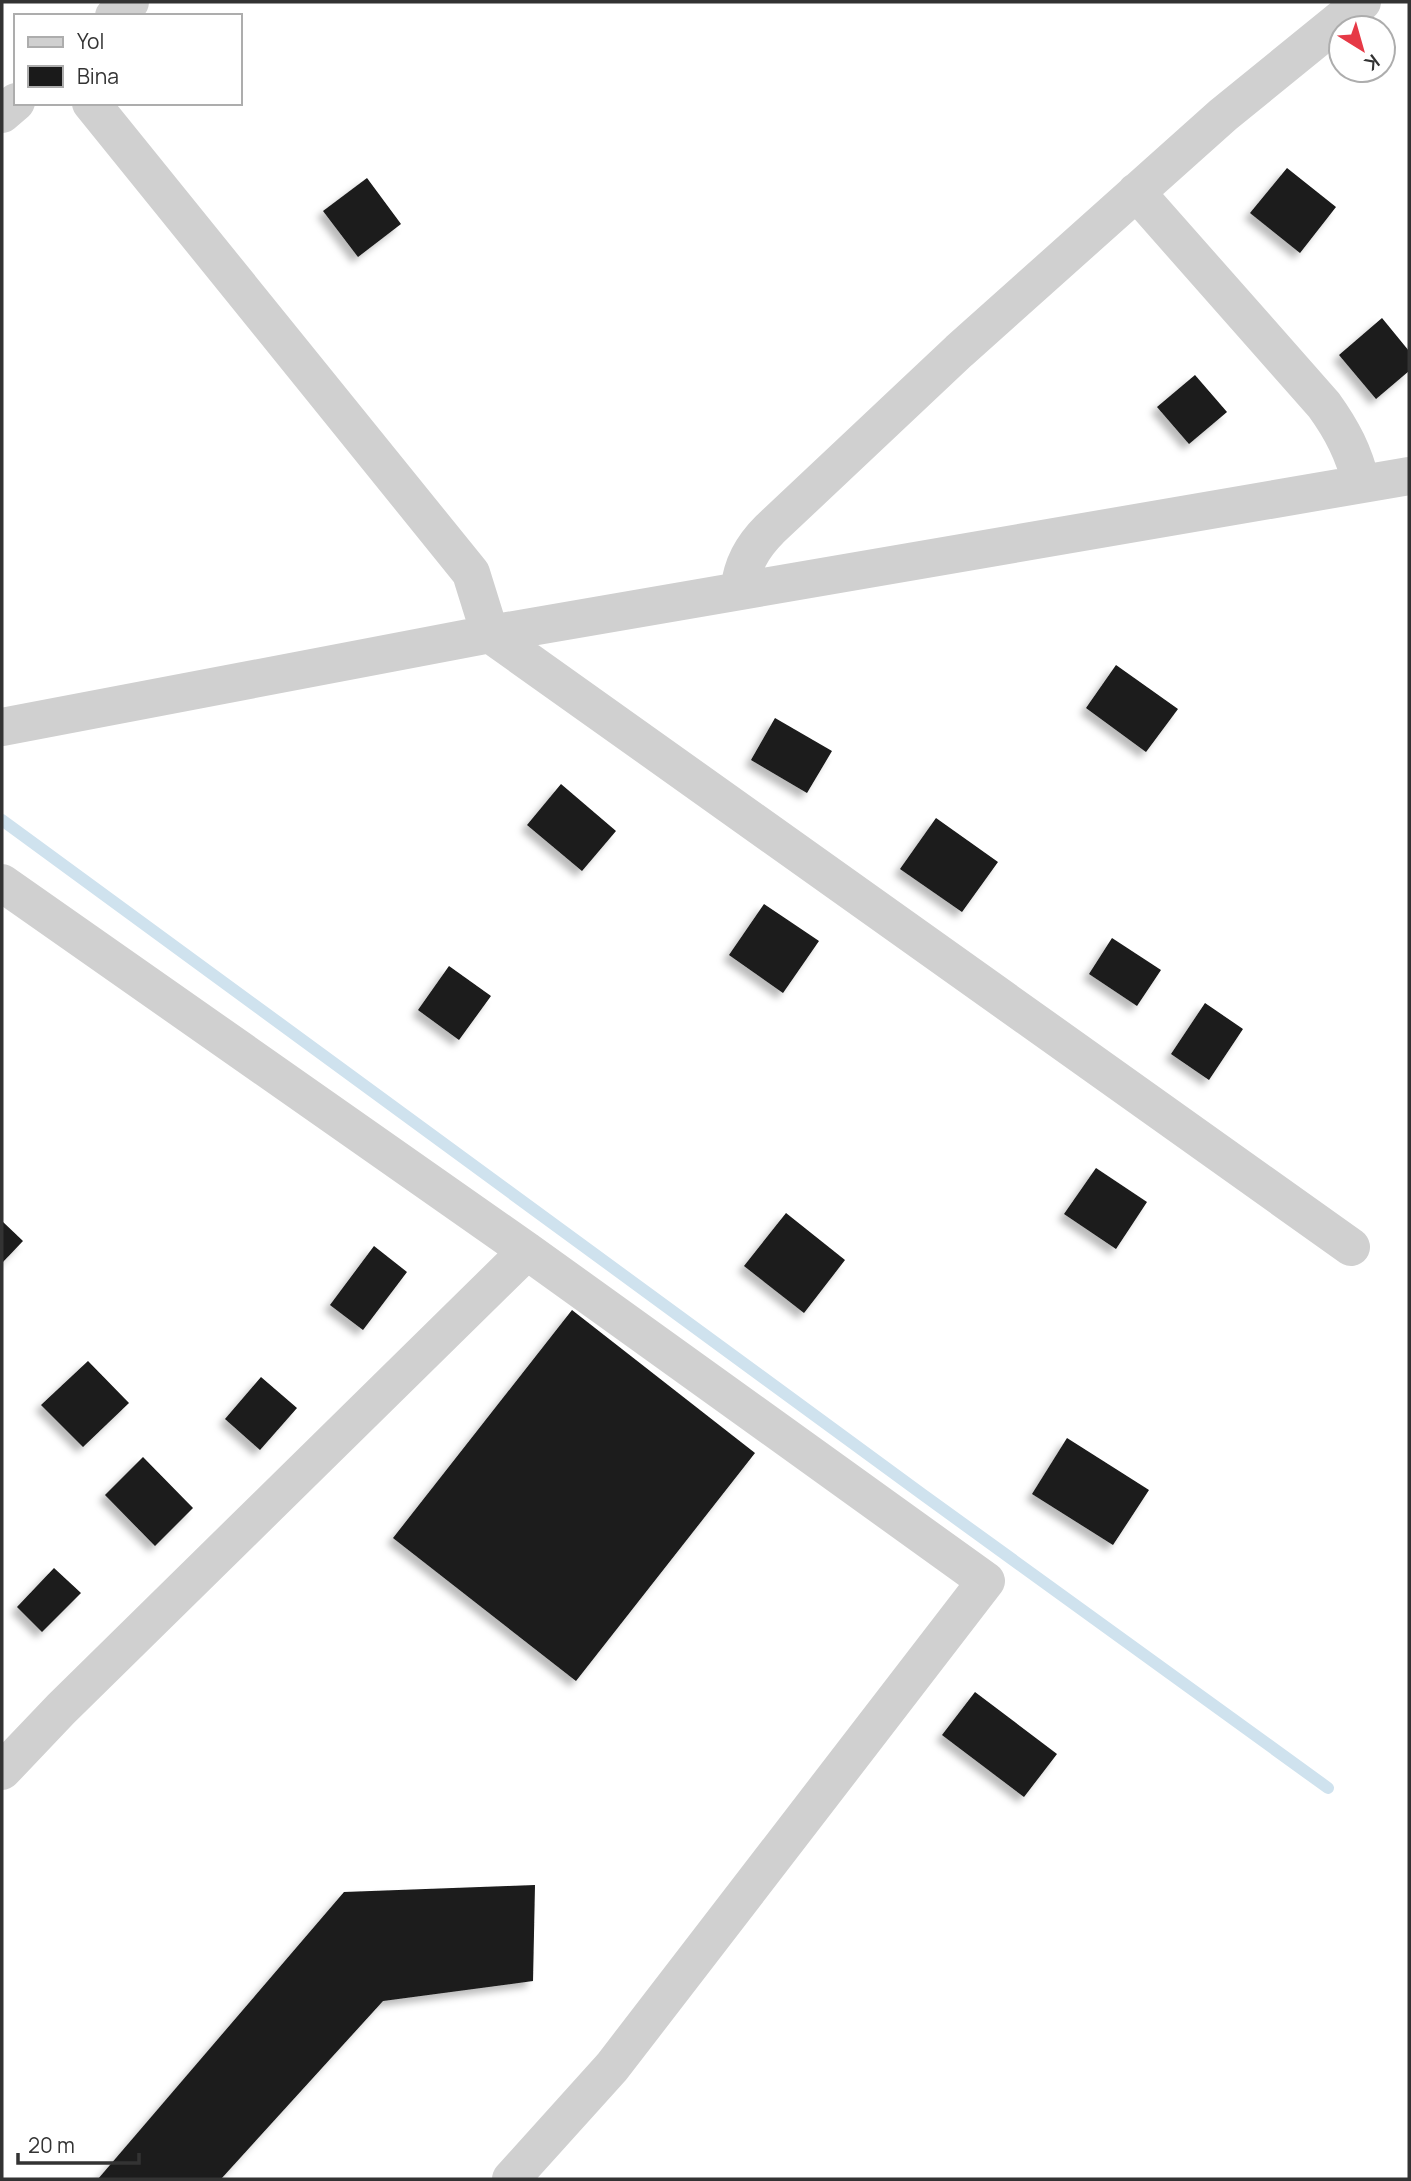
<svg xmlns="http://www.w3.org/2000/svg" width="1411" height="2181" font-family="Manrope,sans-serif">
<defs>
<filter id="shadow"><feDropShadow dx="-6" dy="6" stdDeviation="3.5" flood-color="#0004"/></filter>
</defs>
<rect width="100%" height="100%" fill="#fff"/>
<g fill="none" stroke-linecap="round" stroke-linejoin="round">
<!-- stream -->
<path stroke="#cfe2ee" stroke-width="12" d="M2,820L922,1494L1328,1788"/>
</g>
<!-- building -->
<path fill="#1a1a1a" filter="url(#shadow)" d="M1287,168L1336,207L1300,253L1250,213Z
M367,178L401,224L358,257L323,211Z
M1382,318L1409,351V371L1376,399L1339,355Z
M1195,375L1227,412L1189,444L1157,407Z
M1116,665L1178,709L1146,752L1086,708Z
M775,718L832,751L807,793L751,760Z
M561,784L616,831L582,871L527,825Z
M936,818L998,862L962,912L900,869Z
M764,904L819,941L783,993L729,955Z
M1112,938L1161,970L1137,1006L1089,974Z
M449,966L491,996L459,1040L418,1010Z
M1205,1003L1243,1029L1209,1080L1171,1054Z
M1096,1168L1147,1202L1116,1249L1064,1214Z
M786,1213L845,1260L804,1313L744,1266Z
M2,1221L23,1241L2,1263Z
M374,1246L407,1272L363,1330L330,1305Z
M572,1310L755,1453L576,1681L393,1538Z
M88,1361L129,1403L83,1447L41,1405Z
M261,1377L297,1408L260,1450L225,1419Z
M1067,1438L1149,1490L1113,1545L1032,1494Z
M143,1457L193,1508L155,1546L105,1495Z
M54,1568L81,1593L42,1632L17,1607Z
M975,1692L1057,1754L1024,1797L942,1735Z
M535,1885L533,1981L383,2001L221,2179H98L344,1892Z"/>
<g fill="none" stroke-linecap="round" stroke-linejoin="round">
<!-- minor -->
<path stroke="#d0d0d0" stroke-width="38" d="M114,16L130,2
M91,103L471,573L490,634L1351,1247
M2,114L16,102
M1136,192L1324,405C1342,430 1354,453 1361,483
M739,591C742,565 752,547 770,529L959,351L1223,115L1362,2
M2,727L490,634L1409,476
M2,883L527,1251L986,1581L612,2067L511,2179
M2,1771L61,1709L527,1251"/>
</g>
<!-- border -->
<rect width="1411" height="2181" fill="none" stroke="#333333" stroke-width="7"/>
<!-- legend -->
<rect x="14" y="14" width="228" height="91" fill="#ffffff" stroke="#adadad" stroke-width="2"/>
<rect x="28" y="37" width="35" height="10" fill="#d0d0d0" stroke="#adadad" stroke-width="2"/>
<text x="77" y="49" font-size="21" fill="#333333">Yol</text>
<rect x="28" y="66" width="35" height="21" fill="#1a1a1a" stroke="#adadad" stroke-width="2"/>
<text x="77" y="84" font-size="21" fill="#333333">Bina</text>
<!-- north arrow -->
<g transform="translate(1362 49) rotate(143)"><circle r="33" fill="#ffffff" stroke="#adadad" stroke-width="2"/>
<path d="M0-5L12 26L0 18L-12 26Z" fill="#e63946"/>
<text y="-10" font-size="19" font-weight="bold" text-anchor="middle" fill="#333333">K</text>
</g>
<!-- scale -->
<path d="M18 2153v10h121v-10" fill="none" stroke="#333333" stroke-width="3.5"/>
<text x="28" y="2153" font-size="21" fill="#333333" stroke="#ffffff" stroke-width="5" paint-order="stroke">20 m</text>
</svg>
